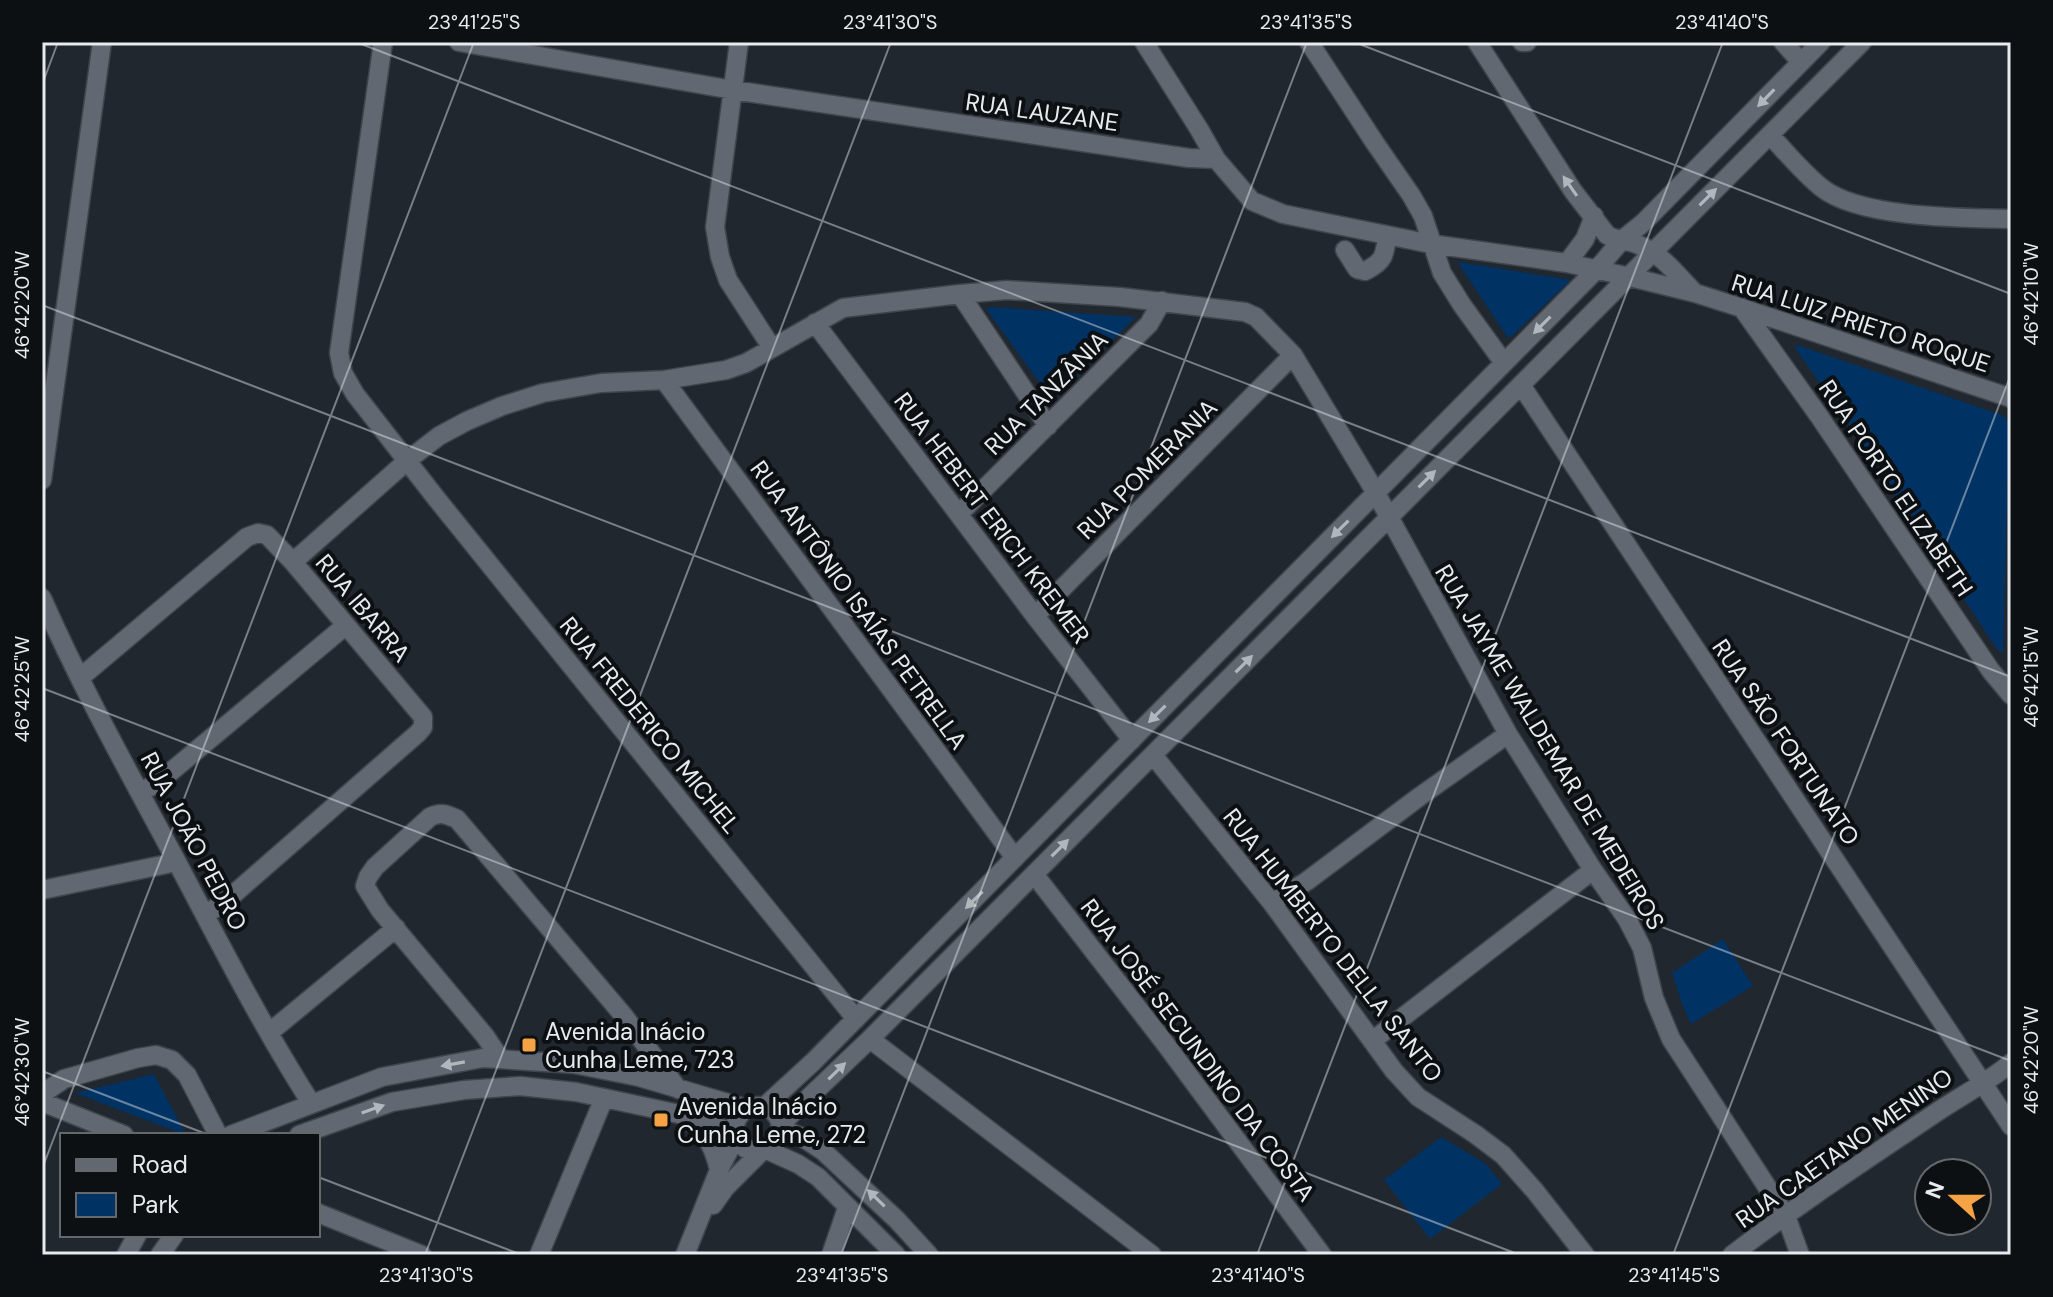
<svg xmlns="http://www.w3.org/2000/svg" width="2053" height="1297" font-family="'DM Sans',sans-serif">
<rect width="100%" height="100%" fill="#21272f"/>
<!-- green -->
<path fill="#003264" d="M1458,263L1459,262L1571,280L1511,337L1508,338Z
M992,307L1136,317L1052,400L986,309Z
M1797,345L2002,415L2007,419L2009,436L2003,652L2001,653L1995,646L1837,407L1797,351L1795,347Z
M1723,939L1753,986L1691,1024L1682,1004L1672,973Z
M154,1074L186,1135L75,1093L150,1075Z
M1441,1137L1486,1164L1502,1184L1430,1239L1384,1180Z"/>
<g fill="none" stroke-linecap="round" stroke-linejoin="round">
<defs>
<path id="minor" d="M383,42L339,353L343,373L355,394L436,498L856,1019
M459,42L733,90L1189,158L1216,159L1252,201L1283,214L1431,244L1567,263L1630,277L1695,293L1742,308L2011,398
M739,42L715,227L720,257L728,280L772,348
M1144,42L1199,129L1216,159
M1309,42L1375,143L1411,195L1423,216L1442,273L1462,305L1504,363
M1477,42L1573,191L1607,235C1617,241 1628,240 1639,245C1662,254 1678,276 1695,293
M1522,42H1527
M1783,42L1801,62
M1770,135C1786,152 1803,173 1822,188C1860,218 1962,218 2011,219
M1345,250L1357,269L1365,271C1384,262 1385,255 1387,235
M1567,263L1585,239L1594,216
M960,294L1048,426
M1742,308L1819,416L1991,671L2011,695
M815,323L1035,616L1132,740
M664,380L1015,858
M1521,385L2011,1126
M42,480L102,42
M959,514L1149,324L1162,301
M293,562L408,460L439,436L467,421L502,406L543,393L601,383L664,380L726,370L746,363L843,308L960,294L1007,290L1120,297L1245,312L1256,317L1293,355L1376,493L1508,734L1593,870L1627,919L1642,948L1654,998L1671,1039L1786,1216L1800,1255
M42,598C82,689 131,776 178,864C220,944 262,1026 311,1103
M1035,616L1293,355
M81,677L247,537L258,533L267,535L293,562L423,717V727L418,733L227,900L205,915
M1153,755L1272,903L1394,1071L1418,1097L1475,1134L1503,1155L1535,1191L1585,1255
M140,793L161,780L345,626
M1034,874L1164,1042L1322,1255
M42,890L167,864L176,860
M1272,903L1307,881L1419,797L1508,734
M270,1032L396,928
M870,1039L1152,1255
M1372,1041L1593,870
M500,1058L485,1036L380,910L365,886L368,877L375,867L430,817C441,812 446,814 457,819L624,1016L678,1089
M42,1094L64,1079L138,1058L156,1055L172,1060L187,1075L218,1135
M42,1102L124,1135
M735 1129a23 23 0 1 1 46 0a23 23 0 1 1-46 0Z
M764,1107L813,1062L1597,269L1622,240L1643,223L1821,42
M688,1120C707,1133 714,1148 719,1170
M780,1125L870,1039L1862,42
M781,1129L802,1137L823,1151L897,1220L929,1255
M231,1135L382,1077L483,1058L574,1064L639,1077L748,1109
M299,1135L392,1102L464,1090L520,1086L576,1092L679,1114L735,1133
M767,1150L798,1164L818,1177L896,1255
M713,1205L725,1188L761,1152
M318,1213L422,1255
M126,1255L137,1235
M160,1255L174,1235
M539,1255L604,1098
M685,1255L719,1170L736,1137
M831,1255L847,1208
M1732,1255C1797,1205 1866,1160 1934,1114C1959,1097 1988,1082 2011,1063"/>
</defs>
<!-- minor casing -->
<use href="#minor" stroke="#40454b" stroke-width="21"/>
<!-- minor -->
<use href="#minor" stroke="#616871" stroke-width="18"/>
</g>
<!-- one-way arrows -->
<defs><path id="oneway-solid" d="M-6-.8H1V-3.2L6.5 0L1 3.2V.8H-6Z" transform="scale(2)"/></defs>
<g fill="#b1b7bd">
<use href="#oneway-solid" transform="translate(1766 98) rotate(134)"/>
<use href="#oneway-solid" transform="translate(1570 186) rotate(-125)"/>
<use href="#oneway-solid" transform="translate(1708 197) rotate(-45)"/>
<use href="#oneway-solid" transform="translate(1542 325) rotate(135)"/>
<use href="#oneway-solid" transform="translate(1427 479) rotate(-45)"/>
<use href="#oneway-solid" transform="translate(1340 529) rotate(135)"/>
<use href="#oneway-solid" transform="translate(1244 664) rotate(-45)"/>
<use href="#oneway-solid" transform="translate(1157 714) rotate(135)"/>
<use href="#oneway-solid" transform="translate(1060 848) rotate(-45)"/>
<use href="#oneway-solid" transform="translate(974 900) rotate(135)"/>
<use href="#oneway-solid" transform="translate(453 1064) rotate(170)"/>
<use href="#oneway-solid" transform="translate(837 1071) rotate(-44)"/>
<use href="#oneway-solid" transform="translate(373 1109) rotate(-19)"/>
<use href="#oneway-solid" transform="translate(876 1198) rotate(-136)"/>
</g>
<!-- ticks -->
<path fill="none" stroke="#e7ebf0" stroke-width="2" stroke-opacity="0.45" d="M356,42L2011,677M1354,42L2011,294M42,85L58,42M42,305L2011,1061M42,688L1520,1255M42,1071L209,1135M42,1169L474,42M318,1177L522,1255M425,1255L891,42M841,1255L1307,42M1257,1255L1723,42M1673,1255L2011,374"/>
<!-- markers -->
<g fill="#f5a345" stroke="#0d1013" stroke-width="3">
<rect x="521" y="1037" width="16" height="16" rx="4"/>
<rect x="653" y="1112" width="16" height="16" rx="4"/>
</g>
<g text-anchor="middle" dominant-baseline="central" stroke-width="8" stroke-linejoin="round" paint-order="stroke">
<!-- street labels -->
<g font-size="24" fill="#e7ebf0" stroke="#0d1013">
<text transform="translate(1042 112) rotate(8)">RUA LAUZANE</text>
<text transform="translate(1861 323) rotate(18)">RUA LUIZ PRIETO ROQUE</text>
<text transform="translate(1046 393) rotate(-45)">RUA TANZÂNIA</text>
<text transform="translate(1147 469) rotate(-45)">RUA POMERANIA</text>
<text transform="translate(1896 488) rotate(56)">RUA PORTO ELIZABETH</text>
<text transform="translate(992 518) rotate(53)">RUA HEBERT ERICH KREMER</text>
<text transform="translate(859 605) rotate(54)">RUA ANTÔNIO ISAÍAS PETRELLA</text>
<text transform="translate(363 608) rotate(50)">RUA IBARRA</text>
<text transform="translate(650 725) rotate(51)">RUA FREDERICO MICHEL</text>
<text transform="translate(1786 742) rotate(56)">RUA SÃO FORTUNATO</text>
<text transform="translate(1550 747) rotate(59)">RUA JAYME WALDEMAR DE MEDEIROS</text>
<text transform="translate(194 841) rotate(62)">RUA JOÃO PEDRO</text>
<text transform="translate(1333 945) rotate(52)">RUA HUMBERTO DELLA SANTO</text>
<text transform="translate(1198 1050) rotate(53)">RUA JOSÉ SECUNDINO DA COSTA</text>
<text transform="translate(1844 1148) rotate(-35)">RUA CAETANO MENINO</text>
</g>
<!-- poi labels -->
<g font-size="24" fill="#e7ebf0" stroke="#0d1013" text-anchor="start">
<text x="545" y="1031">Avenida Inácio<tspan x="545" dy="28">Cunha Leme, 723</tspan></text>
<text x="677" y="1106">Avenida Inácio<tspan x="677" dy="28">Cunha Leme, 272</tspan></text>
</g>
</g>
<!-- border -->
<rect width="2053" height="1297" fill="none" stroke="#0d1013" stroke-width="88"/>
<!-- legend -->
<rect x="60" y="1133" width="260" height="104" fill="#0d1013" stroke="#64686b" stroke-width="2"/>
<rect x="76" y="1159" width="40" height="12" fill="#616871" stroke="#64686b" stroke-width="2"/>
<text x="132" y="1173" font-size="24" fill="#e7ebf0">Road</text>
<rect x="76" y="1193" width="40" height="24" fill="#003264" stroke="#64686b" stroke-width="2"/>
<text x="132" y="1213" font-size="24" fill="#e7ebf0">Park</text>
<!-- north arrow -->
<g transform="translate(1953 1197) rotate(291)"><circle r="38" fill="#0d1013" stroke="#64686b" stroke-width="2"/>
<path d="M0-6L14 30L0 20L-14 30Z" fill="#f5a345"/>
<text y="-12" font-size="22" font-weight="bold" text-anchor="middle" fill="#e7ebf0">N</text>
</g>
<rect x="44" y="44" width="1965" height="1209" fill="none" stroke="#e7ebf0" stroke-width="3"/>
<g font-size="20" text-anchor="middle" fill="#e7ebf0">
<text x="474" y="29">23°41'25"S</text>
<text x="890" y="29">23°41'30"S</text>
<text x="1306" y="29">23°41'35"S</text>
<text x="1722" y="29">23°41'40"S</text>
<text transform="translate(2031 294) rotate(-90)" y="7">46°42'10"W</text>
<text transform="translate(22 305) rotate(-90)" y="7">46°42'20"W</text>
<text transform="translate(2031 677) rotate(-90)" y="7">46°42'15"W</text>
<text transform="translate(22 689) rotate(-90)" y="7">46°42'25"W</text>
<text transform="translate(2031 1060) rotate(-90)" y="7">46°42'20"W</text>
<text transform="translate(22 1072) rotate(-90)" y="7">46°42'30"W</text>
<text x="426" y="1282">23°41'30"S</text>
<text x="842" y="1282">23°41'35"S</text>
<text x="1258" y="1282">23°41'40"S</text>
<text x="1674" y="1282">23°41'45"S</text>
</g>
</svg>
